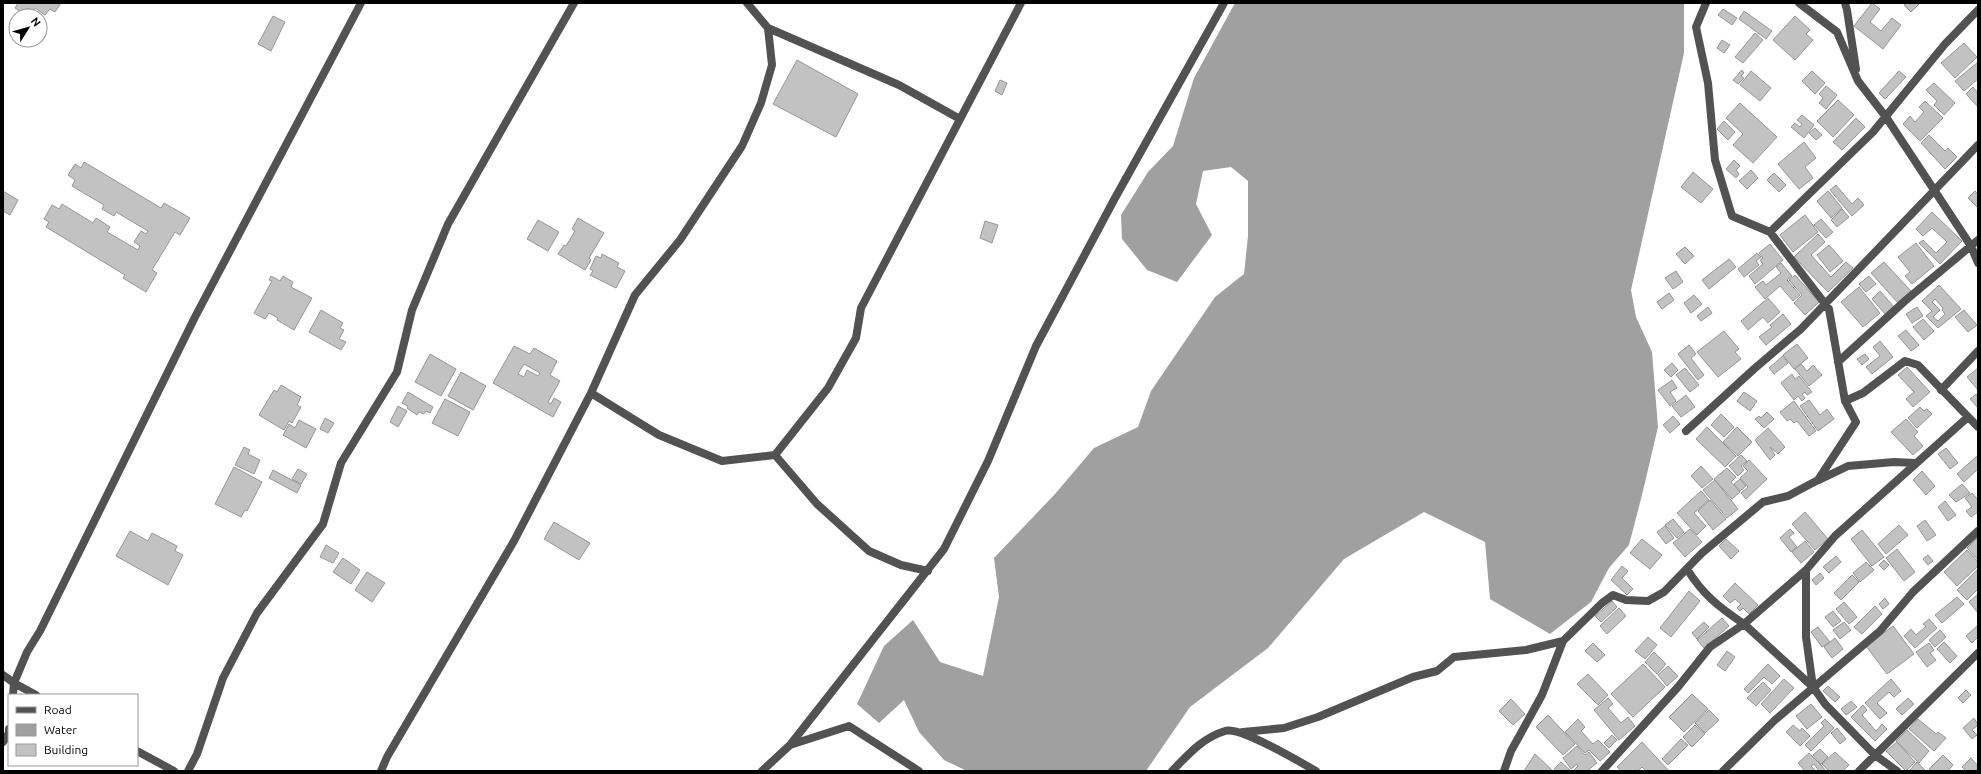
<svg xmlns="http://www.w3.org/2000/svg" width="1981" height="774" font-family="Ubuntu,sans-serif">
<rect width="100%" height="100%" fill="#fff"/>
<!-- water -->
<path fill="#a0a0a0" d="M1235,3H1684V53L1631,290L1636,317L1652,352L1658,427L1642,495L1629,545L1609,568L1591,602L1550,634L1490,599L1485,542L1424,512L1344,559L1268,648L1190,707L1146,771H967L944,760L919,732L904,700L879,723L857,704L884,646L913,620L940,662L983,676L999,597L994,558L1055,494L1094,448L1138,427L1151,391L1215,297L1244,274L1248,236V181L1231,167L1203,171L1196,204L1212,235L1177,282L1147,270L1122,239L1121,215L1148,172L1173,146L1194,78Z"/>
<!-- building -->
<path fill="#c2c2c2" stroke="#969696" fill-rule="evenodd" d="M18,3H61L55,12L50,9L45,15L35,8L33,12L27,8L24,14L15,8Z
M1872,3L1880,9L1870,22L1881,31L1892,18L1901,25L1883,49L1854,26Z
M1907,3H1920L1911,12L1904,5Z
M1723,9L1737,18L1732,25L1718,15Z
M1744,11L1772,31L1766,39L1739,19Z
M273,16L285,22L271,51L258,44Z
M1795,16L1810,30L1806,34L1813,40L1795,60L1773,40Z
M1755,33L1763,40L1743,63L1735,57Z
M1722,40L1730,45L1724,53L1717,48Z
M1964,43L1977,57L1955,78L1941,63Z
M797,60L858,94L836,137L773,104Z
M1978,62V79L1964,91L1955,81Z
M1742,70L1744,73L1741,76L1744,78L1738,84L1733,80Z
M1751,71L1771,88L1760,101L1740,85Z
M1812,71L1825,83L1815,94L1802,81Z
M1899,71L1906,77L1885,99L1879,93Z
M1000,80L1007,83L1002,95L995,91Z
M1934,83L1955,103L1944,115L1934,105L1937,101L1926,90Z
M1826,86L1837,95L1826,109L1819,103L1823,98L1819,94Z
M1973,87L1978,93V107L1966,94Z
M1838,100L1854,115L1833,137L1817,121Z
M1925,101L1943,118L1920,141L1903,124L1910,116L1915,122L1924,112L1919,107Z
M1740,103L1777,137L1753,163L1733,145L1743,134L1726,118Z
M1802,115L1814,125L1804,138L1791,127L1795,123L1800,127L1802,124L1797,120Z
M1856,118L1865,127L1842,150L1833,142Z
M1724,121L1735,132L1728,140L1717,129Z
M1815,128L1822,135L1816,140L1809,133Z
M1929,135L1945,151L1948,148L1957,157L1945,169L1921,143Z
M1804,142L1816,158L1805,167L1813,178L1799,189L1778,164Z
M1734,160L1740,166L1736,170L1739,174L1736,178L1726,169Z
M84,162L161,208L164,203L190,218L180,235L175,232L152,270L157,273L146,292L123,278L125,275L46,227L49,222L44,219L52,205L59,209L62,204L93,223L96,218L110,227L107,232L138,250L140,246L134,242L141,231L146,234L148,231L116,212L114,216L102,209L104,205L72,186L75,180L68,175L75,164L81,168Z
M1751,170L1758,178L1747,189L1739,181Z
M1693,172L1713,189L1701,203L1681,187Z
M1774,173L1786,185L1779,192L1767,180Z
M1836,185L1852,204L1858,198L1864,205L1852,216L1830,190Z
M3,191L18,200L10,215L3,211Z
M1828,191L1842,208L1831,218L1817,201Z
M1975,191L1978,194V208L1968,198Z
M1842,209L1849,217L1837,227L1831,220Z
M1932,212L1962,241L1940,264L1919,243L1923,240L1936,253L1947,242L1932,228L1923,236L1916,229Z
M1805,215L1818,232L1793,252L1780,235Z
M578,218L604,233L589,258L591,260L585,270L558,254L564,245L566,246L575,231L572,229Z
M1821,219L1833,232L1826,238L1814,225Z
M538,220L559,232L548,251L527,239Z
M985,221L998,225L992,243L980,238Z
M1818,234L1825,242L1811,255L1831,277L1846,262L1853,268L1828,292L1794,257Z
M1916,243L1934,266L1912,284L1905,276L1910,272L1898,257Z
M1770,244L1783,260L1755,284L1749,276L1763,264L1760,260L1763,258L1759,253Z
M1829,245L1843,261L1830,272L1817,255Z
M1685,247L1694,256L1685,264L1676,254Z
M1757,253L1761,257L1756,261L1759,265L1744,277L1738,269Z
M602,254L619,263L617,267L625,271L616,288L590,275L593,271L590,269L596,256L601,258Z
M1729,259L1736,267L1709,289L1702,280Z
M1884,262L1911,291L1898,303L1871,273Z
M1781,263L1792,276L1787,280L1800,295L1793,301L1780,286L1765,299L1755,287L1763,281L1766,285L1781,273L1776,267Z
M1676,271L1683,282L1673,289L1665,278Z
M1795,275L1819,302L1805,315L1794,303L1802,295L1789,280Z
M271,276L280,281L283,276L293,282L291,287L312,298L294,330L277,320L278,318L269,313L265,319L254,313L272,281L269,280Z
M1869,276L1876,284L1866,292L1859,284Z
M1939,285L1961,309L1938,328L1926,316L1932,311L1922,301ZM1935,299L1943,308L1942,310L1945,314L1938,321L1933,317L1940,310L1932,302Z
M1859,287L1880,313L1863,327L1841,302Z
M1880,291L1894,307L1885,314L1872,299Z
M1669,293L1674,300L1662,309L1657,302Z
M1694,295L1702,304L1691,313L1684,303Z
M1768,298L1780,312L1768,323L1763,317L1748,330L1741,321Z
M1708,307L1712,313L1701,321L1697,316Z
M1917,307L1923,316L1912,323L1906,314Z
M321,310L343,323L340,328L344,330L339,339L346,342L341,350L309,332Z
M1964,310L1977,325L1968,332L1955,317Z
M1783,314L1791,324L1766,345L1759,337L1772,327L1770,325Z
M1923,319L1934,331L1924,340L1913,327Z
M1906,330L1919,345L1911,351L1898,336Z
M1724,331L1739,349L1735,352L1741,359L1718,377L1697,352Z
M1880,341L1893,357L1872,374L1866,367L1880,356L1873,347Z
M1797,344L1808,358L1794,369L1783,355Z
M1689,345L1696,354L1691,358L1704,375L1698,380L1678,354Z
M514,346L530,354L534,348L557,361L550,375L560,381L548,402L551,404L554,398L561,402L553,417L493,383ZM524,364L540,373L538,376L527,370L524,377L518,374Z
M430,354L456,369L441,396L415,382Z
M1865,354L1869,359L1862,365L1857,359Z
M1783,356L1788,363L1774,374L1769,368Z
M1672,363L1678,370L1671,377L1664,370Z
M1801,364L1807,371L1813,365L1822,375L1809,386L1795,369Z
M1907,367L1930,392L1913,407L1906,399L1914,392L1898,375Z
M1685,368L1699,385L1690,392L1676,375Z
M1978,368V390L1967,377Z
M461,372L486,386L473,410L448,396Z
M1792,374L1795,379L1799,376L1812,392L1807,395L1805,392L1802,394L1805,398L1802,401L1798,396L1794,400L1781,383Z
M1672,380L1677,388L1670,392L1676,401L1670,406L1658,390Z
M281,385L301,397L297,405L301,407L292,423L289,421L284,430L259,415L274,390L277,392Z
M408,392L433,407L430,413L426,411L424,414L419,412L417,415L407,408L408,406L402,403Z
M1744,392L1757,401L1750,411L1737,401Z
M1976,394L1978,396V408L1970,399Z
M1686,395L1695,407L1681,417L1672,406Z
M445,399L470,412L458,436L432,423Z
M1809,400L1820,415L1827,409L1834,419L1818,431L1800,406Z
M1794,401L1816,431L1809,436L1797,421L1794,423L1790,419L1787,421L1780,412Z
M398,406L407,411L398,427L390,422Z
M1920,407L1924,411L1927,409L1932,414L1917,428L1908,418Z
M1767,412L1774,419L1764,428L1755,419L1759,416L1761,418Z
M1721,414L1734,427L1724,437L1711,425Z
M1673,416L1680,424L1670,433L1663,425Z
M325,418L334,423L328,433L320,429Z
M1906,419L1918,432L1914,436L1923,446L1913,455L1891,432Z
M299,420L316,429L306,448L283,435L289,424L295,428Z
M1707,427L1736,456L1725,467L1696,439Z
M1737,427L1752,442L1738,456L1723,442Z
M1768,428L1785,447L1778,454L1770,447L1775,455L1770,460L1755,440Z
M244,447L250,450L248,454L260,460L254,474L235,465Z
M1946,448L1958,463L1950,469L1938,454Z
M1741,455L1747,461L1741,466L1744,470L1738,476L1729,466Z
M1978,455V469L1964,482L1957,474Z
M1749,460L1767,479L1746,499L1741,493L1748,487L1740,478L1748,471L1743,466Z
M1701,466L1713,479L1702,488L1691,476Z
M234,467L262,482L247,511L245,510L241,517L215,504Z
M1727,468L1736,477L1731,482L1740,492L1732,499L1714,479Z
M298,469L307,474L301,484L292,479Z
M273,470L301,485L297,493L269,478Z
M1922,471L1935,486L1926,495L1913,480Z
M1740,479L1746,486L1740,491L1734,484Z
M1715,480L1738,509L1727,518L1703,490Z
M1962,484L1970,493L1956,502L1949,495Z
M1701,491L1709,500L1694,513L1706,526L1697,535L1677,513Z
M1972,493L1978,500V512L1971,517L1966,511L1972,507L1965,498Z
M1710,500L1726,519L1713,530L1698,511Z
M1945,501L1956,515L1948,521L1938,507Z
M1805,512L1828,539L1815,550L1792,524Z
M1673,519L1684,532L1677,538L1665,525Z
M1925,520L1936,535L1927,541L1917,526Z
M554,522L590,543L579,560L544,539Z
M1899,525L1908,535L1886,554L1878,544Z
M1665,526L1674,538L1666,544L1657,532Z
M1690,529L1702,542L1685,557L1673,543Z
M1790,529L1794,533L1789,537L1797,547L1791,552L1780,538Z
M1862,530L1884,557L1872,566L1851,539Z
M130,531L148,541L152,533L177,546L175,551L183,555L168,585L116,556Z
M1978,537V560L1967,548Z
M1642,539L1662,555L1650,569L1630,553Z
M1726,539L1739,551L1731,559L1719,546Z
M1805,541L1814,552L1801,563L1792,552Z
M326,545L339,553L333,563L320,557Z
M1897,549L1915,572L1904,581L1886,558Z
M1967,550L1978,562V566L1957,586L1944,572Z
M1928,555L1933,561L1928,565L1923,559Z
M1836,556L1841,562L1829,573L1823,567Z
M343,558L360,570L351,584L333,572Z
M1884,560L1889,565L1884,570L1879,565Z
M1866,562L1874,570L1860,582L1853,573Z
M1622,566L1628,571L1622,578L1633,589L1627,595L1611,580Z
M1978,569V589L1967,600L1957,590Z
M367,572L385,583L372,602L355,590Z
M1820,573L1824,578L1816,585L1812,580Z
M1852,575L1859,582L1841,600L1834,593Z
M1735,583L1758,605L1749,614L1743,608L1740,611L1737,608L1741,604L1735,599L1730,603L1723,596Z
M1689,591L1700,601L1671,637L1660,628Z
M1978,594V613L1969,602Z
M1957,597L1964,604L1942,623L1935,615Z
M1885,598L1889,604L1883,609L1879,604Z
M1612,601L1617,607L1601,622L1595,616Z
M1844,602L1857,617L1849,624L1836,609Z
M1875,606L1882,614L1862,634L1854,627Z
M1619,608L1626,616L1607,634L1600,626Z
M1833,611L1841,621L1833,627L1825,617Z
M1722,618L1729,626L1704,648L1697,640Z
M1929,619L1937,628L1915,648L1904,636L1911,629L1916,635L1926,626L1923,624Z
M1704,622L1709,627L1697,639L1692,633Z
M1844,622L1851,630L1840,639L1833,630Z
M1978,625V637L1972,643L1966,636Z
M1893,626L1914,654L1887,674L1866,646Z
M1818,627L1830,642L1822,647L1811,632Z
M1940,630L1946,637L1935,647L1929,640Z
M1648,637L1657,645L1645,659L1635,651Z
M1835,638L1843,649L1832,658L1824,647Z
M1944,642L1957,656L1950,663L1937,649Z
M1593,643L1605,655L1597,662L1585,651Z
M1929,643L1934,650L1930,653L1936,660L1927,667L1916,652Z
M1727,651L1735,657L1725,671L1717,665Z
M1654,652L1666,664L1657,674L1645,662Z
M1643,664L1665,687L1633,717L1611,694Z
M1768,664L1780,676L1772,684L1764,677L1748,693L1744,689Z
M1668,666L1678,676L1667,686L1658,675Z
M1588,674L1608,695L1598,705L1577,684Z
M1784,679L1794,688L1770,713L1761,704Z
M1891,679L1901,691L1894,697L1889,692L1877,703L1887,713L1880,719L1865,703Z
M1763,682L1771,690L1756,706L1747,698Z
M1828,686L1840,697L1835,702L1823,691Z
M1966,690L1971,695L1963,703L1958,698Z
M1692,694L1708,709L1684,732L1669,717Z
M1608,698L1613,704L1608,708L1621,723L1628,717L1635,726L1619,740L1594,710Z
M1908,698L1914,704L1902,715L1896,709Z
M1511,699L1525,714L1513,725L1499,711Z
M1851,701L1857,707L1846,715L1841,709Z
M1811,704L1822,717L1807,729L1796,716Z
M1863,705L1867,710L1862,715L1876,731L1882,724L1887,729L1875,741L1851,717Z
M1709,710L1719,720L1705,733L1695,723Z
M1548,715L1575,744L1563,755L1536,727Z
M1974,718L1978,725L1972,730L1977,735L1972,739L1963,728Z
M1578,719L1585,727L1581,731L1593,744L1598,740L1610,752L1600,761L1589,750L1585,753L1565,732Z
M1825,719L1834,728L1811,751L1805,745L1824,726L1821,723Z
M1918,719L1936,734L1938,732L1946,738L1934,751L1909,729Z
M1695,725L1705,734L1692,747L1683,737Z
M1793,725L1800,731L1802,728L1810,736L1800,746L1786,732Z
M1837,728L1846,739L1840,744L1831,733Z
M1907,730L1929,751L1919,763L1896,741Z
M1612,735L1617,740L1609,748L1604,743Z
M1681,739L1688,745L1668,765L1662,759Z
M1642,742L1669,771H1646L1642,767L1638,771H1621L1617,767Z
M1897,742L1915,762L1906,771L1886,751Z
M1577,746L1585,755L1589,752L1597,763L1587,771H1576L1574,770L1578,766L1577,764L1571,769L1563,758Z
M1820,749L1828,757L1821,764L1813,755Z
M1835,752L1849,765L1843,771H1829L1822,764Z
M1809,753L1821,765L1826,771H1819L1814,764L1811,766L1816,771H1805L1798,763Z
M1535,754L1553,771H1524Z
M1943,755L1953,765L1948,771H1931L1929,769Z
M1971,758L1978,766V771H1966L1962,767Z
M1561,762L1571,771H1556L1554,769Z
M1917,762L1926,771H1909Z"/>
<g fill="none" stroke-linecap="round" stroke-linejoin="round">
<!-- street -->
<path stroke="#525252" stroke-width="8" d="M1706,3L1696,27L1708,83L1715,160L1732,216L1770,232L1829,309L1845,401L1863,393L1905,361L1918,365L1978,427
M1799,3L1837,32L1858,81L1886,117L1971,246L1978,263
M1845,3L1847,10L1856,69
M768,28L899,85L960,119
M1770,232L1873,132L1945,44L1978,10
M1838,362L1906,300L1978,240
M1941,390L1978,351
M591,393L659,435L722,461L775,455L828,388L856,338L861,308L1021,3
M1686,431L1754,369L1801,329L1978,145
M775,455L817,504L869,551L901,565L928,571
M1819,480L1848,466L1894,462L1916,463
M1806,570V637L1813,687
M3,675L14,683L27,652L40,631L195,317L361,3
M13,695L14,683L36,695
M1243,732L1284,728L1318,717L1413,677L1437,671L1454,657L1526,650L1563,641L1602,603L1613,595L1626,600L1648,601L1664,592L1702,553L1763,502L1788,496L1818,480L1856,422L1845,401
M3,742L9,733V729
M790,745L849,726L919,771
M137,751L174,771
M188,771L197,754L223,678L257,613L323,524L341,463L397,372L412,310L448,224L574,3
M381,771L387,757L514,541L591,393L635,295L680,240L742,146L761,103L772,65L768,28L747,3
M762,771L790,745L944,549L988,461L1036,346L1115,198L1224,3
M1172,771C1188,755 1202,738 1225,731C1240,726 1300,762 1316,771
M1504,771L1511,751L1542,695L1563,641
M1602,771L1678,687L1710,647L1744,624C1719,607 1703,595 1687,569
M1723,771L1775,720L1880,631L1913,592L1978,531
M1859,771L1978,653
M1897,771L1875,755L1825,704L1813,687L1744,624L1806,570L1835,536L1968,417"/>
</g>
<!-- border -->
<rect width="1981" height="774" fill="none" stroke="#000000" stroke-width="8"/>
<!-- legend -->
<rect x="8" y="694" width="130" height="72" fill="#ffffff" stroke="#999999"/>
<rect x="16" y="707" width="20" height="6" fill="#525252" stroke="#999999"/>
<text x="44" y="714" font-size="12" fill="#000000">Road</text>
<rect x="16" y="724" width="20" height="12" fill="#a0a0a0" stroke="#999999"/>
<text x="44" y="734" font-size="12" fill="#000000">Water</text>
<rect x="16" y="744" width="20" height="12" fill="#c2c2c2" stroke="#999999"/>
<text x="44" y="754" font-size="12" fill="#000000">Building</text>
<!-- north arrow -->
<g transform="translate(28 28) rotate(53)"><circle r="19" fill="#ffffff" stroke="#999999"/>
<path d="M0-3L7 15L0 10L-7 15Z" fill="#000000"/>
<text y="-6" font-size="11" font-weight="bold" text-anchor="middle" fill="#000000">N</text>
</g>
</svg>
